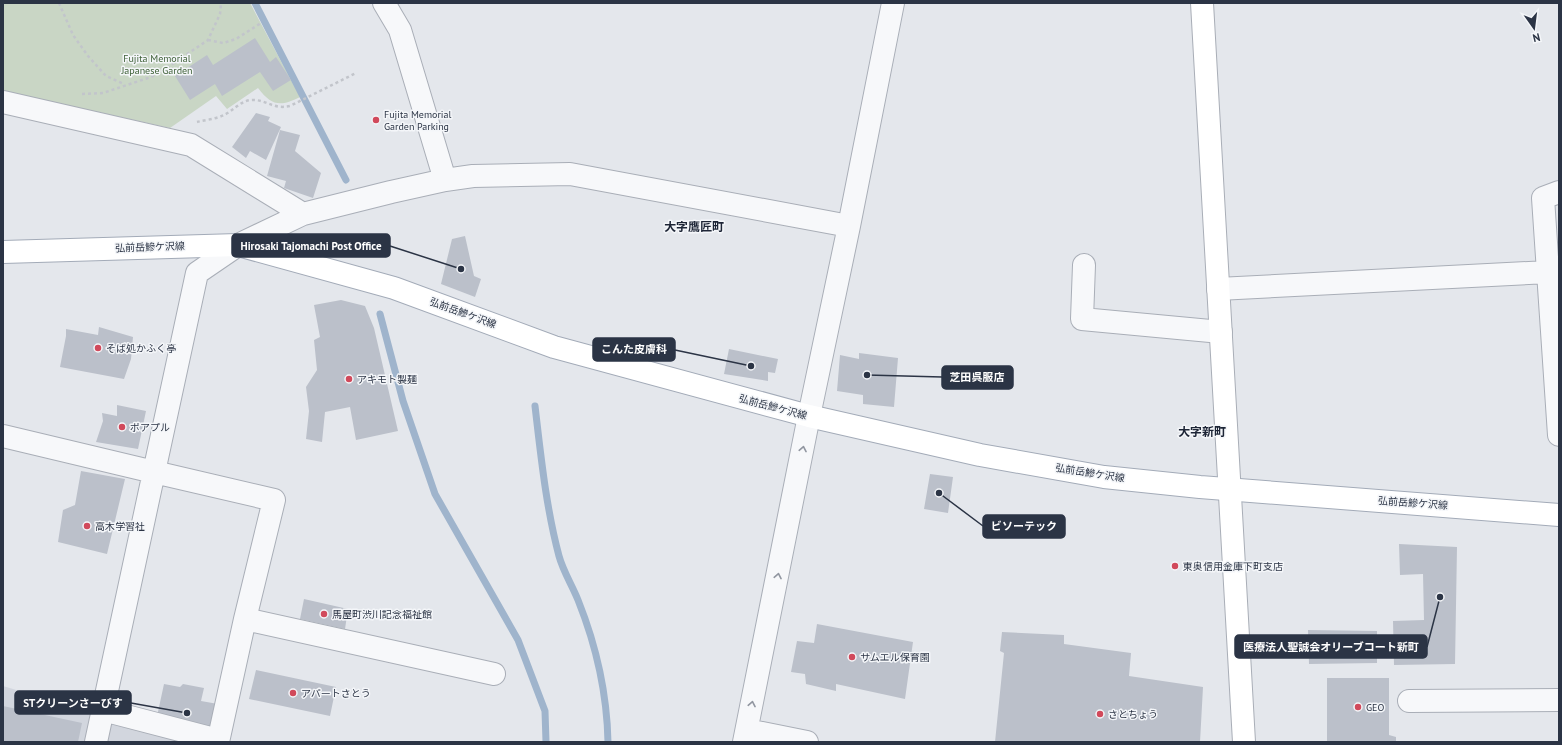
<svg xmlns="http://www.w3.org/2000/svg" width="1562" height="745" font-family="'PT Sans','Noto Sans JP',sans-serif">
<rect width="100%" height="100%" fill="#e4e7ec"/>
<!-- built -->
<path fill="#d2d6de" d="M3,686L190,742H3Z"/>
<!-- green -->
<path fill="#c9d6c5" d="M3,3H250L300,97C280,107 272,106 258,88L227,109L216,96L170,128L3,91Z"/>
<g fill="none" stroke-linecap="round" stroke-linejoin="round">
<!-- stream -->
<path stroke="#9fb4cc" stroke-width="7" d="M255,3L346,180
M380,314L403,401L435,494L518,640L545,711L546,742
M535,406C541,457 546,507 559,556C563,571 572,585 578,600C596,645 607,694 608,742"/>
</g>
<!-- building -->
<path fill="#bbc0ca" d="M255,38L270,62L276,57L291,80L273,91L260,72L222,96L215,84L190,100L175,76L207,55L213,65Z
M256,113L270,117L268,121L281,127L266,160L250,151L246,158L232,147Z
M280,130L300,135L295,151L321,173L313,198L284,188L286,181L267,176Z
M465,236L474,276L481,279L475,297L441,284L452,239Z
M341,300L365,306L374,328L398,431L356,440L350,407L325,412L322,442L306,439L309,411L306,387L317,370L314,340L320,337L314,305Z
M99,327L133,337L131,359L124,379L60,367L66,336V329L98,335Z
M729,349L778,359L775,373L768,372V381L724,374Z
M859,353L898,358L894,407L863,404V395L837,391L840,355L859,359Z
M117,405L146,411L138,449L96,442L103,421L102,413L117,416Z
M81,471L125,479L107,554L58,542L63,510L75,505Z
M930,474L953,477L948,513L924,509Z
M1399,544L1457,547L1455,664L1394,665L1393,621L1424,620L1423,574L1400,575Z
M304,599L348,609L345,629L300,619Z
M817,624L913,642L905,699L836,684V691L806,684L805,674L791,672L797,641L814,643Z
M1308,630L1377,631V663L1309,664Z
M1002,632L1064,635V644L1131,653L1129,676L1203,687L1200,742H995L1004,653L1000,651Z
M256,670L336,687L330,716L249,699Z
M1327,678H1389V735L1396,737V742H1327Z
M164,684L180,687L183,684L204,688L201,701L218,704L213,728L156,721Z
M3,706L82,723L78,742H3Z"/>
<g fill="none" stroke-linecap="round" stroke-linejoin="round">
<defs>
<path id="street" d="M384,3L400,30L445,180
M3,102L191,145L303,214
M1559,192L1543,198L1559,435
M1084,265L1082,319L1221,332
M1218,289L1548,272
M3,436L154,472L96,742
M245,619L494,674
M1409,701L1559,700
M103,710L218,740
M747,730L807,742
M218,742L245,619L274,500L154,472L197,273L238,245L303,214L391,192L445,180L473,176L570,174L849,226
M744,742L809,416L849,226L893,3"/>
<path id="secondary" d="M1202,3L1244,742"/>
<path id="primary" d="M3,252L238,245L394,288L554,347L809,416L980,455L1104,477L1200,487L1559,515"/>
</defs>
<!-- street casing -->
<use href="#street" stroke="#a9aeb7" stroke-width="24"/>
<!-- secondary casing -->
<use href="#secondary" stroke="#a9aeb7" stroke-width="24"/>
<!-- primary casing -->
<use href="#primary" stroke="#a3abb8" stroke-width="24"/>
<!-- path -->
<path stroke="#c2c5cb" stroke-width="2.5" stroke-dasharray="3 3" stroke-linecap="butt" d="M59,3L73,35L88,56L106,76L124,84
M208,40L223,43L236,39L261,23
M82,94L103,93L151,77L159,73L208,40L220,14L221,3
M197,122C205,120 216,119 224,115C233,111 240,101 251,100C266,99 273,110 290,106L356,73"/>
<!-- street -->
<use href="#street" stroke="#f7f8fa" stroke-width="22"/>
<!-- secondary -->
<use href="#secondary" stroke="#fff" stroke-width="22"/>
<!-- primary -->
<use href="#primary" stroke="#fff" stroke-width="22"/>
</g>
<!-- one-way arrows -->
<defs><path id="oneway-chevron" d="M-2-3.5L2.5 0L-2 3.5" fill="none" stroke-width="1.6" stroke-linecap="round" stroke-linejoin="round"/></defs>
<g stroke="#9196a0">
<use href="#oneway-chevron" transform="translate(803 449) rotate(-79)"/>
<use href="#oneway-chevron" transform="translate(778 576) rotate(-79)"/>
<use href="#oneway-chevron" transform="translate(752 704) rotate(-79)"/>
</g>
<!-- markers -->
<g fill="#d1495b" stroke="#f4f6f9" stroke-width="1.5">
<circle cx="376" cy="120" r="4"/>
<circle cx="98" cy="348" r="4"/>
<circle cx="349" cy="379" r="4"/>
<circle cx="122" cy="427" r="4"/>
<circle cx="87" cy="526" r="4"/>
<circle cx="1175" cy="566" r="4"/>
<circle cx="324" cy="614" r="4"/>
<circle cx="852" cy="657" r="4"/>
<circle cx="293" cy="693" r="4"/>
<circle cx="1358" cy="707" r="4"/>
<circle cx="1100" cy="714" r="4"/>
</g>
<g text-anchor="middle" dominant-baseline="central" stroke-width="3" stroke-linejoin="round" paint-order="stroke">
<!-- park labels -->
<g font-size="10" fill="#3f6138" stroke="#f4f6f9">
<text x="157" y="58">Fujita Memorial<tspan x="157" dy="12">Japanese Garden</tspan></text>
</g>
<!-- poi labels -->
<g font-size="10" fill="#2b3445" stroke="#f4f6f9" text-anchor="start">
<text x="384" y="114">Fujita Memorial<tspan x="384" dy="12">Garden Parking</tspan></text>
<text x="106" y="348">そば処かふく亭</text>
<text x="357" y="379">アキモト製麺</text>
<text x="130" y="427">ポアプル</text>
<text x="95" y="526">高木学習社</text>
<text x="1183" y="566">東奥信用金庫下町支店</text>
<text x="332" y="614">馬屋町渋川記念福祉館</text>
<text x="860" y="657">サムエル保育園</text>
<text x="301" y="693">アパートさとう</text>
<text x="1366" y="707">GEO</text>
<text x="1108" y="714">さとちょう</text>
</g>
<!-- street labels -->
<g font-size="10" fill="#2b3445" stroke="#f4f6f9">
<text transform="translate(150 247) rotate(-2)">弘前岳鰺ケ沢線</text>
<text transform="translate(463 313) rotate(20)">弘前岳鰺ケ沢線</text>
<text transform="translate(773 407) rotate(15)">弘前岳鰺ケ沢線</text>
<text transform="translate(1090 473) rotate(9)">弘前岳鰺ケ沢線</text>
<text transform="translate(1413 503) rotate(4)">弘前岳鰺ケ沢線</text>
</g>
<!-- quarter labels -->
<g font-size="12" font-weight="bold" fill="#1d2536" stroke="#f4f6f9">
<text x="694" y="226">大字鷹匠町</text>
<text x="1202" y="431">大字新町</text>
</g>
</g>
<!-- callouts -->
<path fill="none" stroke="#2b3445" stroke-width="1.5" d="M461 269L390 246M751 366L675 350M867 375L942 377M939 493L983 526M1440 597L1427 647M187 713L131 703"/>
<g fill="#2b3445" stroke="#f4f6f9" stroke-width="1.5">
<circle cx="461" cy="269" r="4"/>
<circle cx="751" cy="366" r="4"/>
<circle cx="867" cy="375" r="4"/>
<circle cx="939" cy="493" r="4"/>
<circle cx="1440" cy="597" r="4"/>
<circle cx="187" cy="713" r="4"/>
</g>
<g fill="#2b3445" stroke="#2b3445" stroke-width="1.5">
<rect x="232" y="234" width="158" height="23" rx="4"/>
<rect x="593" y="338" width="82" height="23" rx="4"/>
<rect x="942" y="366" width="71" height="23" rx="4"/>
<rect x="983" y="515" width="82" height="23" rx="4"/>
<rect x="1235" y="635" width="192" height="23" rx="4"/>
<rect x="15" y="691" width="116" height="23" rx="4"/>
</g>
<g font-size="11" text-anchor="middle" font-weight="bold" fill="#fff">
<text x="311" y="250">Hirosaki Tajomachi Post Office</text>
<text x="634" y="353">こんた皮膚科</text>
<text x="977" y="381">芝田呉服店</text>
<text x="1024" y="530">ビソーテック</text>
<text x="1331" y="651">医療法人聖誠会オリーブコート新町</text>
<text x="73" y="707">STクリーンさーびす</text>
</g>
<!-- border -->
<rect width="1562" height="745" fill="none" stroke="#2b3445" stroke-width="8"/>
<!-- north arrow -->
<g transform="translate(1534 28) rotate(166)" stroke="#f4f6f9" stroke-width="3" paint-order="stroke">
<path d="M0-3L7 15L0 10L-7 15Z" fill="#2b3445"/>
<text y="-6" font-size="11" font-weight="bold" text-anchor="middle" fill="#2b3445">N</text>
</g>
</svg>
